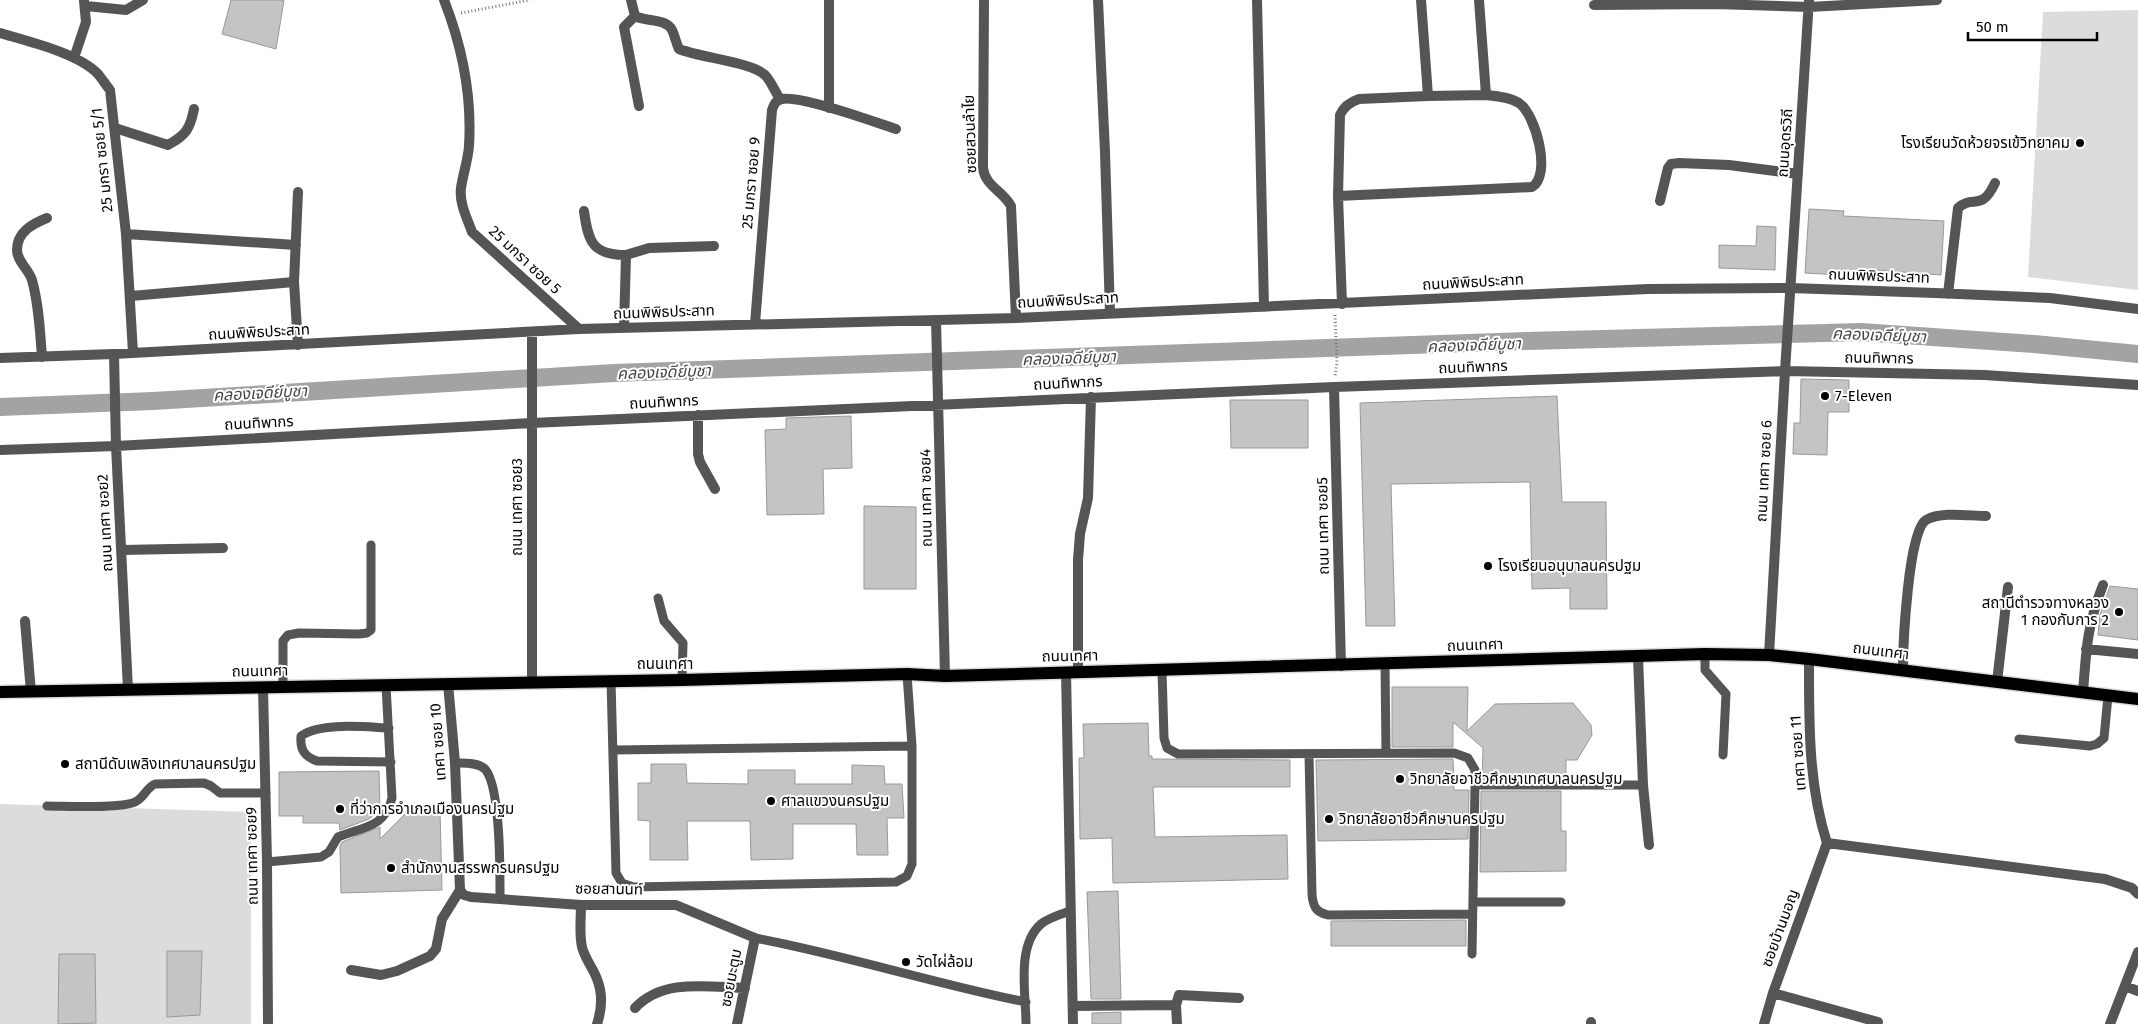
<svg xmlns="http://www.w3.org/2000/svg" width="2138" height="1024" font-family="'Fira Sans','Noto Sans Thai',sans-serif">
<rect width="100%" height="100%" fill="#fff"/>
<!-- green -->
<path fill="#dcdcdc" d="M2138,10V290L2028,277L2043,12Z
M0,804L251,812V1024H0Z"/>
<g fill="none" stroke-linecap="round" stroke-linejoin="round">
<!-- canal -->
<path stroke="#a3a3a3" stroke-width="18" d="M0,407L153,401L614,373L1527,341L1861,332L2034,344L2138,354"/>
</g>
<!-- building -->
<path fill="#c4c4c4" stroke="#999" d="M231,0H284L276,49L222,34Z
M1809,209L1844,211L1843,216L1944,221L1941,275L1876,270V273L1840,271V275L1805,273Z
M1757,226L1776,227L1775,270L1719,268V245L1756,246Z
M1801,379L1849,380V412H1828L1827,455L1793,454L1794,423H1800Z
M1557,396L1562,502H1606L1607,609H1570V588L1532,589L1530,482L1391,484L1395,626H1366L1360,403Z
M1230,400H1308V448H1231Z
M851,416L852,468L823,469L824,514L767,515L765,430L786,429V418Z
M864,506L916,507V589H864Z
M2110,586L2138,589V640L2098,635L2100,615Z
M1392,687H1468L1467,731L1495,704L1573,703L1591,725L1592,735L1577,760H1566V779H1482L1483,748L1453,722V747H1392Z
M1148,723L1149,756H1152V759L1290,760V787H1153L1155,837L1287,835L1288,879L1113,883L1112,838L1080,839L1079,758H1084L1083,724Z
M1453,759L1454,790H1469L1468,839L1318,841L1316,760Z
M651,764H686L687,783L748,784V770H795V784H852V765L884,766L885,784H902L904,818H887L888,855H857L856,824H793V859L751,860L750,821H687L688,860H650V821L638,820V783H651Z
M379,771L380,810L369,819L340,830L339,823H303V816H279V772Z
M1481,791H1561V831H1566V871L1480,872Z
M440,810L442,890L341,893L340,846L342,842L380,827V839L408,811Z
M1118,891L1121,999H1091L1087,892Z
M1466,920V946H1331V921Z
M167,951H202L200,1015L167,1017Z
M59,954H95L96,1023L58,1024Z
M1121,1012V1024H1092V1013Z"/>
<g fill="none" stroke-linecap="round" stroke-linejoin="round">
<defs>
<path id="primary" d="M0,692L682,680L907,674L945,676L1705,654L1769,655L1809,659L2138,699"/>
</defs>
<!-- primary casing -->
<use href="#primary" stroke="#dbdbdb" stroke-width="15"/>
<!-- path -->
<path stroke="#777" stroke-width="3" stroke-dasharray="1 2.5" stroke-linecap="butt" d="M461,13L530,0
M1335,315L1337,363L1335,376"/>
<!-- lane -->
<path stroke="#555" stroke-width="9" d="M658,598L664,621L683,643L682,680
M1705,654V670L1726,694L1723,755
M1385,664L1386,753
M1162,671L1164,738L1167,748L1178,754L1454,753L1468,758L1475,770V785L1472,954
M611,680L616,873L622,883L633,887L896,882L907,876L912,864V746L907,674
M283,687V641L288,635L299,633L359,634L367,633L371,630V545
M389,728C365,727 320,722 301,736C300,750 304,756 317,761L391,762
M2019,739L2090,746L2097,744L2104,738L2108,696
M613,750L912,746
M1309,754L1312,894C1313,907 1316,912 1328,915L1472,914
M455,763C464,763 478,762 485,769C501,787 500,873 500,899
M1475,785H1643
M47,806C66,806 120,809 135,802C144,798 146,788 155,784L204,783L211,786L220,793H266
M267,862L321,857L329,852L338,837C362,827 385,828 392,798L386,685
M1473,902H1561
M755,938C846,955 935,984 1026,1002
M1026,1024C1026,993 1016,946 1041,924C1048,918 1061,914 1070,911"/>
<!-- street -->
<path stroke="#555" stroke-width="10" d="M444,0C462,46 472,97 469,146C468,160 463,174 461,188C459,203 467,218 472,232L579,329
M631,0L635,16C646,22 666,18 672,30C675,36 676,43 679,49C701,58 751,62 765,75C771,81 775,92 780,99
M829,0V108
M984,0L983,168C985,186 1003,191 1011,206L1016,318
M1098,0L1105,152L1110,313
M1257,0L1264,307
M1594,5L1715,4L1809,7L1937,0
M86,6L126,10L143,0
M635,16L624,27L639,106
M0,33C27,41 78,53 98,74C102,79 106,85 110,90L126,234L133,353
M74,58L86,22L84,1
M1428,96L1486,95L1479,0
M115,128L168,145C186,135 190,129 194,109
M1338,196L1532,187C1552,175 1536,115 1519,103C1510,97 1496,96 1486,95
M1660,201L1668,168L1671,164L1679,163L1729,165L1798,174
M584,211C588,241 592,255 626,255
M126,234L296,245
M1948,294L1958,208C1973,194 1981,213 1995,183
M131,296L294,282
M1342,304L1338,196L1340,115C1344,106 1350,102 1359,99L1428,96L1421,0
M936,320L945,676
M755,324L772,110C774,104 776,100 782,99C801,95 874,122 896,129
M624,328L626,255L649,248L714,246
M532,332V682
M298,345L294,282L298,192
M114,354L116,446L128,690
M42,357C40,332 39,305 32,280C29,270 17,261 17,250C17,232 32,224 47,218
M0,358L114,354L579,329L1016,318L1648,289L1790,288L1935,293L2050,298L2138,309
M1334,387L1341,666
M698,415V454L700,462L715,489
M0,450L116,446L532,423L1334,387L1785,371L1984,375L2138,385
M122,550L223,548
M25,621L31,692
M2086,649L2138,654
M1769,655L1785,371L1809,0
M1638,657L1643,785L1649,845
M1809,659C1809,721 1808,784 1827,843
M1903,670C1903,646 1908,531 1926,520C1942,511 1969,516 1986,516
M1066,672L1073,1024
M1078,672V560L1080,534L1088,498L1091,397
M1997,682L2008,587
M448,683L455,763L460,890
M263,687L267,862L268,1024
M2083,693C2086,651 2087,625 2103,585
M1827,843L2105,879L2132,888L2138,894
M460,890L464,895L471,897L581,905H676L755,938L737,1024
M581,905C581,918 579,934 582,947C585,959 593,968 597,979C603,994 602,1009 597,1024
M351,970L381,975L397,971L430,956L436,949L442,919L460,890
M2125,986L2138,991
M1773,993L1878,1022
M1073,1006L1176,1005
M635,1008C663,978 708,987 745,988
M1591,1022V1024
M1177,1024L1176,1005L1179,995L1239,998
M1764,1024L1773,993L1827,843
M2110,1024L2138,952"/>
<!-- primary -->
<use href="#primary" stroke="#000" stroke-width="12"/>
</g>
<!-- markers -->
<g fill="#000" stroke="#fff" stroke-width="2">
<circle cx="2080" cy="143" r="5"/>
<circle cx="1825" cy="396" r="5"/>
<circle cx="1488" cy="566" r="5"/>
<circle cx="2119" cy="612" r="5"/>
<circle cx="65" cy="764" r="5"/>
<circle cx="1400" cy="779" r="5"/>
<circle cx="771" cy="801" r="5"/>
<circle cx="340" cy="809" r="5"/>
<circle cx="1329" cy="819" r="5"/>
<circle cx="391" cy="868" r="5"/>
<circle cx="906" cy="962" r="5"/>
</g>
<g text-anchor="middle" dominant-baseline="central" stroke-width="4" stroke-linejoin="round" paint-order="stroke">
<!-- street labels -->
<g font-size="15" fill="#000" stroke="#fff">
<text transform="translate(970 134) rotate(-92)">ซอยสวนลำไย</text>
<text transform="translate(1785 143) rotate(-86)">ถนนอุดรวิถี</text>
<text transform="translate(102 160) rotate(-96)">25 มกรา ซอย 5/1</text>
<text transform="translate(751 183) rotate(-85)">25 มกรา ซอย 9</text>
<text transform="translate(525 260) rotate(43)">25 มกรา ซอย 5</text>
<text transform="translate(1879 276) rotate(2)">ถนนพิพิธประสาท</text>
<text transform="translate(1473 282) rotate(-3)">ถนนพิพิธประสาท</text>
<text transform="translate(1068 300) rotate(-3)">ถนนพิพิธประสาท</text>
<text transform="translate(664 312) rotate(-2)">ถนนพิพิธประสาท</text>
<text transform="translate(259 332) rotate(-3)">ถนนพิพิธประสาท</text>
<text transform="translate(1879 358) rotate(1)">ถนนทิพากร</text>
<text transform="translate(1473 367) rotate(-2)">ถนนทิพากร</text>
<text transform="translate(1068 383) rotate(-3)">ถนนทิพากร</text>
<text transform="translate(664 402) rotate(-3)">ถนนทิพากร</text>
<text transform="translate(259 423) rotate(-3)">ถนนทิพากร</text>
<text transform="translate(1764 471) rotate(-87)">ถนน เทศา ซอย 6</text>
<text transform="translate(926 498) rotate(-91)">ถนน เทศา ซอย4</text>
<text transform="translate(517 507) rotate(-90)">ถนน เทศา ซอย3</text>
<text transform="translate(105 523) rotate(-93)">ถนน เทศา ซอย2</text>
<text transform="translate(1323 526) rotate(-91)">ถนน เทศา ซอย5</text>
<text transform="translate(1475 645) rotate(-2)">ถนนเทศา</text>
<text transform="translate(1881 651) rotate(7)">ถนนเทศา</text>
<text transform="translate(1070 656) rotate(-1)">ถนนเทศา</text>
<text x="665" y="664">ถนนเทศา</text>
<text transform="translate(260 671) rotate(-1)">ถนนเทศา</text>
<text transform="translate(438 742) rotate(-94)">เทศา ซอย 10</text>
<text transform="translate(1798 753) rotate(-94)">เทศา ซอย 11</text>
<text transform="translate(252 856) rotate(-91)">ถนน เทศา ซอย9</text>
<text transform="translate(609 889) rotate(1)">ซอยสานนท์</text>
<text transform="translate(1780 928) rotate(-70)">ซอยบ้านมอญ</text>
<text transform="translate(731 978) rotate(-79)">ซอยมะตูม</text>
</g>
<!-- poi labels -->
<g font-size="15" fill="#000" stroke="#fff" text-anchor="start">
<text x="2070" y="143" text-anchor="end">โรงเรียนวัดห้วยจรเข้วิทยาคม</text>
<text x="1835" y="396">7-Eleven</text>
<text x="1498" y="566">โรงเรียนอนุบาลนครปฐม</text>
<text x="2109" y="603" text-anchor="end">สถานีตำรวจทางหลวง<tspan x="2109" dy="17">1 กองกับการ 2</tspan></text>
<text x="75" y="764">สถานีดับเพลิงเทศบาลนครปฐม</text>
<text x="1410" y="779">วิทยาลัยอาชีวศึกษาเทศบาลนครปฐม</text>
<text x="781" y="801">ศาลแขวงนครปฐม</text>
<text x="350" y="809">ที่ว่าการอำเภอเมืองนครปฐม</text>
<text x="1339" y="819">วิทยาลัยอาชีวศึกษานครปฐม</text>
<text x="401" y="868">สำนักงานสรรพกรนครปฐม</text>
<text x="916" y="962">วัดไผ่ล้อม</text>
</g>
<!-- water labels -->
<g font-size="16" font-style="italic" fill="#444" stroke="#fff">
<text transform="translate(1879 335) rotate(2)">คลองเจดีย์บูชา</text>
<text transform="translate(1474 345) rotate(-2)">คลองเจดีย์บูชา</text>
<text transform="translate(1069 358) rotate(-2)">คลองเจดีย์บูชา</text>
<text transform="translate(664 372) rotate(-2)">คลองเจดีย์บูชา</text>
<text transform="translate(260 393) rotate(-3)">คลองเจดีย์บูชา</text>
</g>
</g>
<!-- scale -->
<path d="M1968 32v8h129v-8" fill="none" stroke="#000000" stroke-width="2.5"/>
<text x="1976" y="32" font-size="15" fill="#000000" stroke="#ffffff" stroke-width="4" paint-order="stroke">50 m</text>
</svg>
